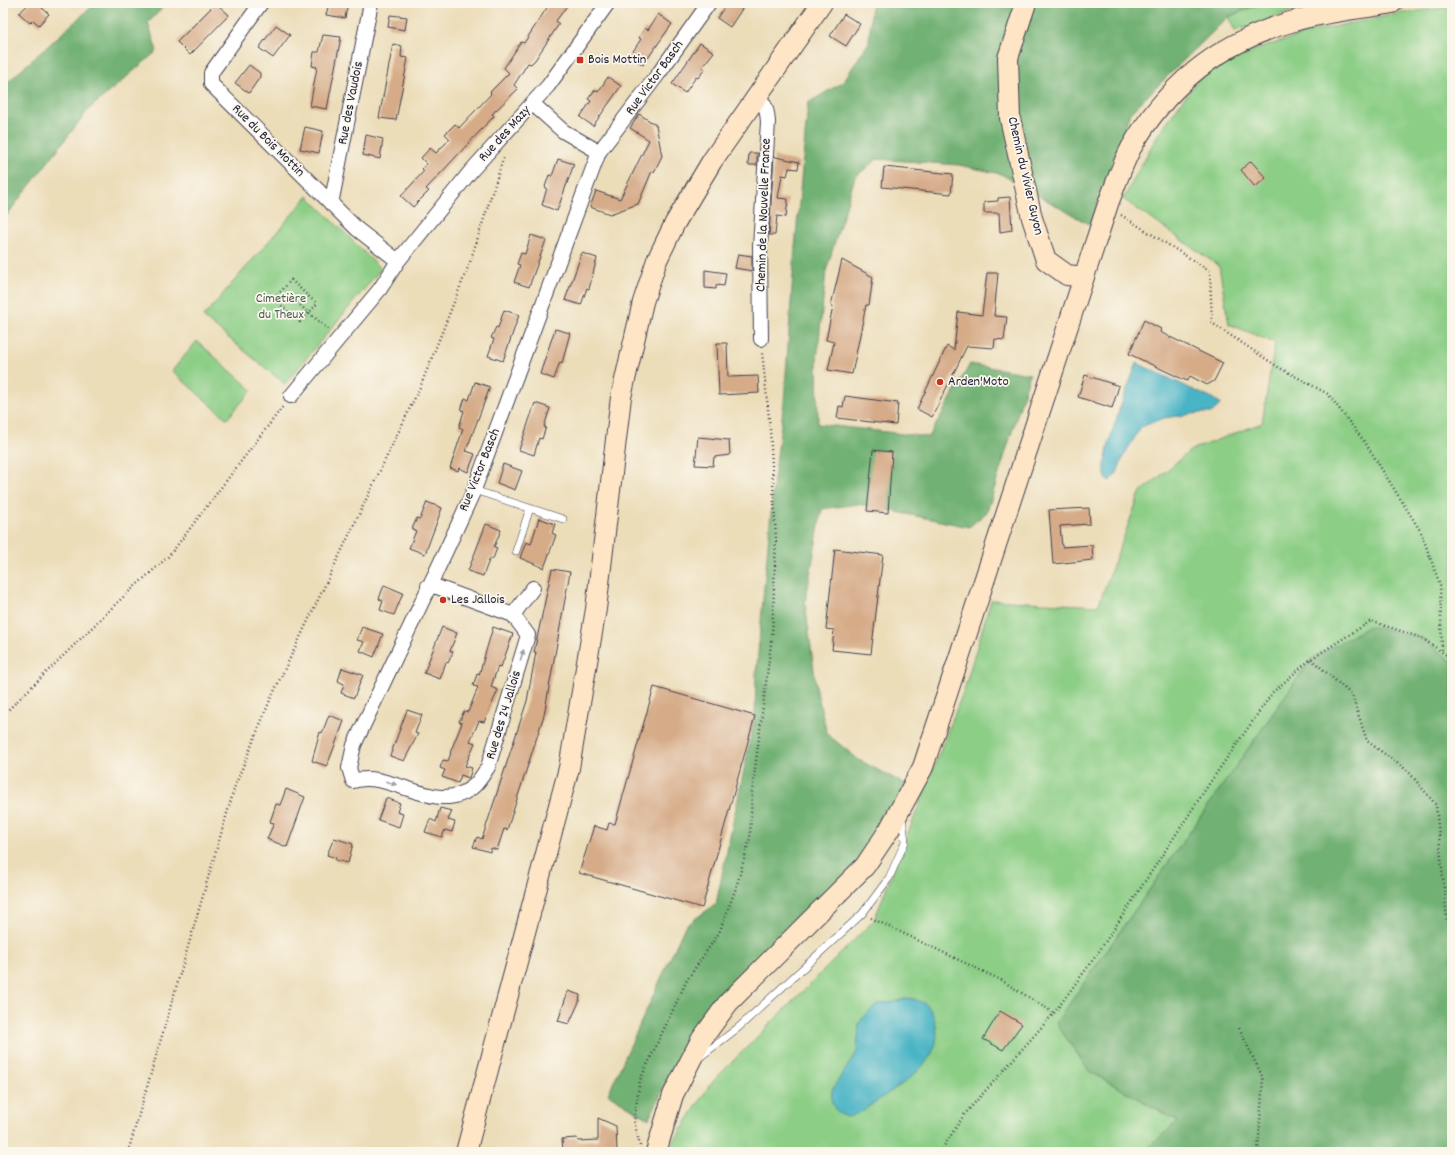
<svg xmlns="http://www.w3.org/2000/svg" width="1455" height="1155" font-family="Dekko,sans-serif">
<rect width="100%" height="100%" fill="#fbf7ec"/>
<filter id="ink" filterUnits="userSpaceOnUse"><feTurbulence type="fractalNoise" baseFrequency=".025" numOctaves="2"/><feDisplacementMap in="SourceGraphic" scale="8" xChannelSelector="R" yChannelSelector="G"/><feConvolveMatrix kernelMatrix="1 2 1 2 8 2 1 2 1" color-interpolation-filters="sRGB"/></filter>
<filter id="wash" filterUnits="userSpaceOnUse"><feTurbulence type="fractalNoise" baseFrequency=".012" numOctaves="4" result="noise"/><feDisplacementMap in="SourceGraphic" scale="16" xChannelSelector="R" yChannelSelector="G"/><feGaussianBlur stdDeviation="0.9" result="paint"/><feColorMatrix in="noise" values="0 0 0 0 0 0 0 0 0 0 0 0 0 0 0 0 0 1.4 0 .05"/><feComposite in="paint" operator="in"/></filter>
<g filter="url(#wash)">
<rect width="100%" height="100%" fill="#ecddb9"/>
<!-- green -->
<path fill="#8cce86" stroke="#577860" d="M1262,3H1315L1235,31L1228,17Z
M1452,7V662L1422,638L1311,659L1056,1023L1089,1071L1178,1121L1144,1152H667L711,1083L874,920L964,690L991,600L1098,606L1140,493L1191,450L1262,423L1275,343L1229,324L1219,266L1123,199L1157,136L1208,65L1313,31L1401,13Z
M308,196L381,269L285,384L203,317Z
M197,341L252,390L227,419L172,371Z"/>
<!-- forest -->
<path fill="#71b173" stroke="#4a6a57" d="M96,3H167L148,23L157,51L89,109L3,220V86Z
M872,3H1262L1228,17L1130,113L1090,225L1001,174L959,165L877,159L855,177L826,271L817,360L818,424L929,437L970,364L1030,374L987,512L969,527L858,504L822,509L805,603L817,692L827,734L859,760L907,785L857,864L818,899L725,989L695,1032L663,1090L649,1119L608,1094L685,926L716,904L755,716L756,675L774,479L784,402L795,247L808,103L843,82L869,42Z
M1369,626L1422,638L1452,662V1152H1144L1178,1121L1089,1071L1056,1023L1311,659Z"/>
<!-- water -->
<path fill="#48b4c6" stroke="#356b80" d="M1137,363L1219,402L1220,405L1211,413H1199L1164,418L1141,427L1123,457L1117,473L1110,481L1107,480C1096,465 1129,383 1137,363Z
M908,998C922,1000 930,1005 934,1018C947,1054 913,1077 887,1094C874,1102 863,1113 848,1117C833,1113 829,1102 833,1088L857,1052L859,1023L865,1015L877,1004L894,1002Z"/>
<g id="blocks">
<!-- building -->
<path fill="#d6ab88" d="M30,3H47L42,8L49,14L39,25L33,20L30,23L19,13Z
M216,3L229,15L190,55L177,42Z
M329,3H348L345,18L326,15Z
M550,3H569L556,21L559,24L535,60L531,64L528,63L514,85L518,89L492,114L494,116L426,189L429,191L413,207L401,196L424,171L422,169L427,164L421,158L430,148L436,153L450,139L445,134L455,124L459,128L491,94L490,92L509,73L504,68L521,42L524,43Z
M731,3H746L730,27L717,18L725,6L727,8Z
M658,14L672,24L643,65L630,56L641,39L639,38L645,28L648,30Z
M844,14L860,24L846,46L830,36Z
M390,15L407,17L405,30L388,27Z
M276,25L290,35L273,58L259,48Z
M323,35L341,37L327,109L310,106L317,67L312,66L314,52H319Z
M700,43L714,52L702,67L705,69L698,78L696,77L685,93L672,84Z
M393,44L402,46L401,57L408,58L396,120L379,118Z
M249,65L260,73V77L249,93L235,83Z
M608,77L621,86L593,126L580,117L591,101L588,99L595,90L598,92Z
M639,114L656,125L662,156L654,172L652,171L638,204L610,214L590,207L596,191L620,199L649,140L630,128Z
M305,127L323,131L319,153L300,149Z
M366,135L383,139L380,159L363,155Z
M749,153H757V165H748Z
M774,155L776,157L799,162L798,169L789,168L787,176L782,175L778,198L788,199L786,217L777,216L775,235H769Z
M558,159L574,164L557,211L542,205L547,188L545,187L549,175L552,176Z
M1251,161L1266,178L1255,187L1241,170Z
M884,167L953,174L951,194L882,187Z
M1010,197L1012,230L1000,232L999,213H984V202L998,201V198Z
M531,235L546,240L529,287L514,282L520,265L517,264L521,253L525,254Z
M582,253L597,258L589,289L587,288L581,305L565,300Z
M738,254L752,256V271L735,268Z
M842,260L873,277L869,305H866L852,374L828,370L834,342L826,340L833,306L831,305Z
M705,270L726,273L724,286L716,285V289L705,288Z
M987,273H998L994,316L1007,317L1004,340L995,339L994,348L967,346L932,417L917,409L947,346L954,350L958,312L982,315Z
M504,310L519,315L503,361L488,356L494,339L491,338L496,327L498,328Z
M1144,320L1161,329L1160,332L1223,363L1214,381L1207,385L1190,376L1187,381L1129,354Z
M555,329L570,333L562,363L560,362L554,379L540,374Z
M717,343H727L728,377L758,376L759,393L719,395Z
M1085,375L1119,386L1112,408L1078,397Z
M475,382L490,387L466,451L475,454L468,472L459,468L458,471L450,468L463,429L459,427L464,411L461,410L465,398L469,400Z
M845,396L898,403L896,425L837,418L839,406L843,407Z
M535,403L550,408L544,427H546L542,439L539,438L534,455L519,450Z
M698,437L729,440L730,455L714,457L713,466L695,465Z
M873,450L892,452L888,513L867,511Z
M503,464L522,471L515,490L497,483Z
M427,502L442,508L425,554L409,548L416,531L412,529L417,518L420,519Z
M1089,508L1090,524L1060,526L1062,547L1092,545L1093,560L1053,564L1049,510Z
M539,518L555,524L552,533L556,535L544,568L520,558L526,542L531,544Z
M486,524L501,530L494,547L497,548L493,559L490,558L483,576L468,571Z
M835,549L883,555L871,654L832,650L834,630L826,629Z
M552,569L570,572L544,715L507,830L504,829L497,850L491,848L490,852L473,847L477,837L482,839L527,701L536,652H534Z
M384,585L403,593L394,615L380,610L383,601L379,599Z
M362,627L383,634L374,657L360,651L364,642L357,640Z
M442,627L457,633L450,651L453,652L448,663L446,662L440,679L424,673Z
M493,627L513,634L501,667L498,666L491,687L498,690L484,722L479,721L470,741L475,743L465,766L472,768L469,778L461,775L458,783L442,777L445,770L440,768L443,760L448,761L451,753H450L462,723L459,722L464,711L468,712L473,700L478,687L473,686L477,674L479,675Z
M342,668L363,675L354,698L341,693L344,684L338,681Z
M654,687L755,716L702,908L579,873L594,826L607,830L609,823L615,824Z
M407,710L422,715L415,733L418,734L404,761L390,756Z
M329,715L344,721L327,766L312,761L320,732L322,733Z
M286,789L305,797L287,847L267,839L274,823L270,822L276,804L280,805Z
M386,798L400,803L397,812L403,814L399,827L378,820Z
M440,808L452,811L448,820L455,822L452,832L445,830L442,837L425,832L430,819L436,822Z
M334,838L353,844L348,863L335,860L336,858L327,855Z
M568,991L580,995L579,1002L569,1024L558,1021Z
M1000,1011L1022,1024L1003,1050L983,1039Z
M598,1118L616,1126L617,1152H563L562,1139L577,1138L578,1141L598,1140Z"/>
</g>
</g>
<g filter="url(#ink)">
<use href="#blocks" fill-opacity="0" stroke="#403e4e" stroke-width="1"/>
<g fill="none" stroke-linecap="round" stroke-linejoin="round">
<defs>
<path id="lane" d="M474,490L563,519
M516,551L530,508
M700,1057L739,1027L862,914L889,878L905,842L902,816"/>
<path id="street" d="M261,3L211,73V84L357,229L398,261
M756,96C766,103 767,110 768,122L760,247L761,339
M532,103L563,131L599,152
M331,204L371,3
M291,396L380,289L398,261L471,171L548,86L608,3
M428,586L437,587L513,615L528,635L488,767C484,773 480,780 475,785C438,819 393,769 353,781L349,768L354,745C394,660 435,576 474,490L599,152L659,73L709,3
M513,615L533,588"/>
<path id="secondary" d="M1026,3L1008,58L1010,118L1032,218L1046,260L1067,275L1084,277
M466,1152L569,768L596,609L621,397L643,302L657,260L675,223L712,161L822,3
M656,1152L673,1095L701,1040L728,1003L865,866L889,830L923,767L1109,201C1116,184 1122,165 1131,148C1168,83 1222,41 1294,21C1325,12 1360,9 1392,3"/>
</defs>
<!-- lane casing -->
<use href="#lane" stroke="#403e4e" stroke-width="8"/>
<!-- street casing -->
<use href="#street" stroke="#403e4e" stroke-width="16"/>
<!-- secondary casing -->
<use href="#secondary" stroke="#403e4e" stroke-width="22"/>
<!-- path -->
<path stroke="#403e4e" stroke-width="2.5" stroke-dasharray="1 3" stroke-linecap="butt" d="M1121,215L1210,271L1212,323L1278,367L1328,394L1366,444L1421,532L1440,585L1442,652
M291,280L317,304L300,322L274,299Z
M294,300L329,330
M1311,659L1352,695L1367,741L1408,771L1436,805L1447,920L1452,937
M3,715L122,598L169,556L284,405
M871,918L1001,980L1054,1013
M1239,1028L1263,1078L1258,1150L1260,1152
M640,1146L634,1121L640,1080L687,980L719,933L736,888L750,838L752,792L772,636L776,539L770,428L762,351
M128,1152L235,786L270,700L421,385L470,262L504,156
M940,1152L964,1115L1054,1013L1098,953L1211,781L1273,692L1311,659L1371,621L1422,638L1452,659"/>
<!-- lane -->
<use href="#lane" stroke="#fff" stroke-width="7"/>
<!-- street -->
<use href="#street" stroke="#fff" stroke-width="14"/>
<!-- secondary -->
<use href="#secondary" stroke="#fee5c5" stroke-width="20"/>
</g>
<!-- one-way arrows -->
<defs><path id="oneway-solid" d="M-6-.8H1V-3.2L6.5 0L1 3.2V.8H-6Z"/></defs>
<g fill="#9c9ca7">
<use href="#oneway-solid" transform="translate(522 655) rotate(-73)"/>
<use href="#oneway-solid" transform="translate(391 783) rotate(18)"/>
</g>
</g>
<!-- markers -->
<g fill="#c8321e" stroke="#fbf7ec" stroke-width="1.5">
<rect x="576" y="56" width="8" height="8" rx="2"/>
<circle cx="940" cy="382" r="4"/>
<circle cx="443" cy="600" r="4"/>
</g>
<g text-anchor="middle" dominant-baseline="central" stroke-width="3.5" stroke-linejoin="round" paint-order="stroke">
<!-- poi labels -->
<g font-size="14" fill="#22223b" stroke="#fbf7ec" text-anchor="start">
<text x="588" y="60">Bois Mottin</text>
<text x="948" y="382">Arden'Moto</text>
<text x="451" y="600">Les Jallois</text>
</g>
<!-- street labels -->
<g font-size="14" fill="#22223b" stroke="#fbf7ec">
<text transform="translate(655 78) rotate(-54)">Rue Victor Basch</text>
<text transform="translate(351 103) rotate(-79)">Rue des Vaudois</text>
<text transform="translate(505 134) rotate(-48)">Rue des Mazy</text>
<text transform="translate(268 141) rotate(45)">Rue du Bois Mottin</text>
<text transform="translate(1025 176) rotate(77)">Chemin du Vivier Guyon</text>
<text transform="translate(764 215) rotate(-88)">Chemin de la Nouvelle France</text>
<text transform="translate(480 470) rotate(-68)">Rue Victor Basch</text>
<text transform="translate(504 715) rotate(-73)">Rue des 24 Jallois</text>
</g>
<!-- park labels -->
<g font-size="14" fill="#475e55" stroke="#fbf7ec">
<text x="281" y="299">Cimetière<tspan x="281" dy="16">du Theux</tspan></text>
</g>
</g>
<!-- margin -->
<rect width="1455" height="1155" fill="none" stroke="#fbf7ec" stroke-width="16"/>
</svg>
